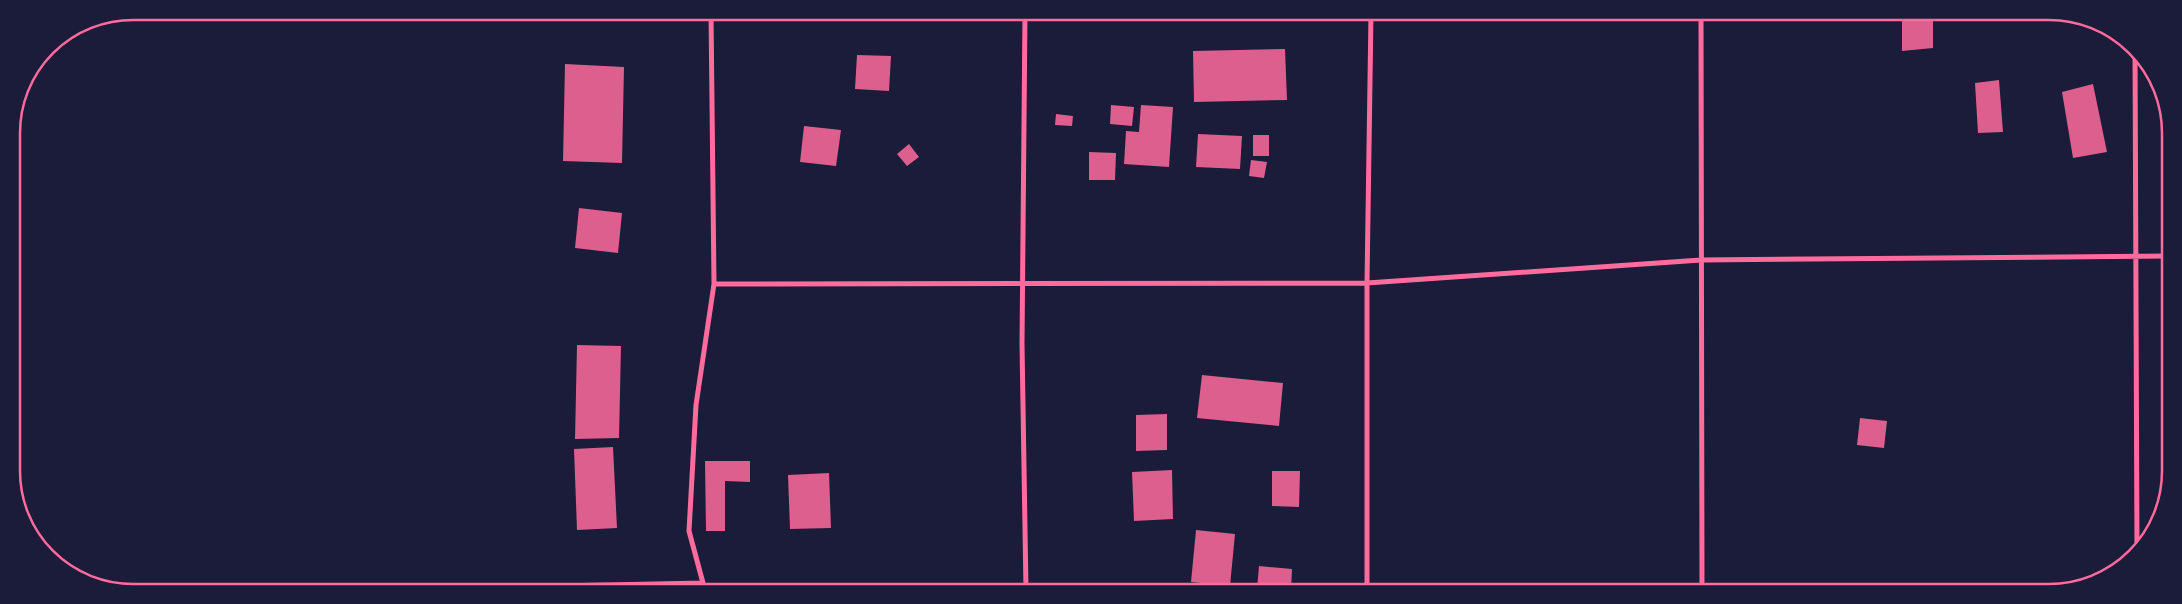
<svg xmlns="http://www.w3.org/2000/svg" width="2182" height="604" font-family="Montserrat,sans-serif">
<rect width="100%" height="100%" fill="#1b1b3a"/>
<!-- building -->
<path fill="#dd5f8e" d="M1902,17L1933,18V48L1902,51Z
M1285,49L1287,100L1194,102L1193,51Z
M857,55L891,56L889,91L855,89Z
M565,64L624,67L622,163L563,161Z
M1999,80L2003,132L1978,133L1975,83Z
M2093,84L2107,152L2073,158L2062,92Z
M1111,105L1134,107L1132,126L1110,124Z
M1141,105L1173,107L1169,167L1124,164L1126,131L1139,132Z
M1056,114L1073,116L1072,126L1055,125Z
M804,126L841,130L836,166L800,162Z
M1198,134L1242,136L1240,169L1196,167Z
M1253,135H1269V156H1253Z
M909,144L919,157L907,166L897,154Z
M1089,152L1116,153L1115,180H1089Z
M1251,160L1267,162L1264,178L1249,176Z
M579,208L622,213L618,253L575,248Z
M577,345L621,346L619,438L575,439Z
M13,366H20L16,499L14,495Z
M1202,375L1283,383L1279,426L1197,418Z
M1167,414V450L1136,451V415Z
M1860,418L1887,421L1884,448L1857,445Z
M613,447L617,528L577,530L574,449Z
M705,461H750V482L725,481V531H706Z
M1172,470L1173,519L1134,521L1132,472Z
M1272,471H1300L1299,507L1272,506Z
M829,473L831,528L790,529L788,475Z
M1196,530L1235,534L1230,586L1191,582Z
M1259,566L1292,569L1291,591L1257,589Z
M1882,588L1910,591V592H1881Z"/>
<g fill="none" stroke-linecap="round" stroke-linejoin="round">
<!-- minor -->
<path stroke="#ff6b9d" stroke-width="5" d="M1025,13L1022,344L1026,590
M1701,15L1702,592
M2135,49L2137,553
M714,284L1367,283L1701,260L2168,256
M411,589L703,583
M703,590V583L689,531L696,405L714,284L711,12
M1367,591V283L1371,14"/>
</g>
<!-- crop -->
<path d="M0 0H2182V604H0ZM133 20H2049A113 113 0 0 1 2162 133V471A113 113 0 0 1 2049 584H133A113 113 0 0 1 20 471V133A113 113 0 0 1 133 20Z" fill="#1b1b3a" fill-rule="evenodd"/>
<path fill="none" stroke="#ff6b9d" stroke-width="2.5" d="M133 20H2049A113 113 0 0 1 2162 133V471A113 113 0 0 1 2049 584H133A113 113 0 0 1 20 471V133A113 113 0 0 1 133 20Z"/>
</svg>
